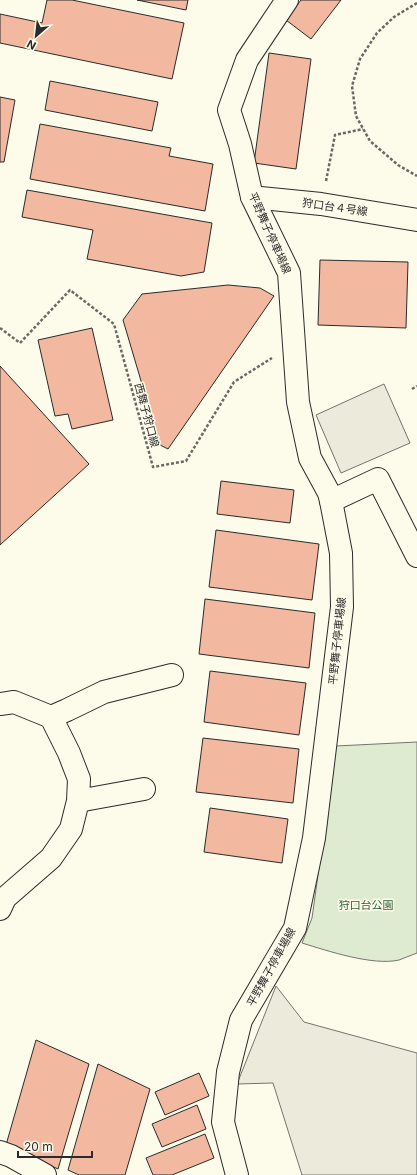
<svg xmlns="http://www.w3.org/2000/svg" width="417" height="1175" font-family="Inter,'Noto Sans JP',sans-serif">
<rect width="100%" height="100%" fill="#fdfbea"/>
<!-- green -->
<path fill="#deebd1" stroke="#74746e" d="M417,742V953C411,955 405,958 399,960C373,966 328,951 302,943L312,918L336,746Z"/>
<!-- parking -->
<path fill="#eceadb" stroke="#74746e" d="M384,384L410,443L341,473L316,415Z
M276,986L304,1022L417,1053V1175H302L273,1083L237,1084Z"/>
<!-- building -->
<path fill="#f2b8a0" stroke="#2b2b2b" d="M47,0H72L184,23L172,79L0,43V14L42,23Z
M137,0H188L186,10Z
M301,0H341L311,39L286,20Z
M269,53L311,59L296,169L254,163Z
M50,81L158,102L152,131L45,110Z
M0,97L15,100L4,162H0Z
M40,124L171,148L169,156L213,164L205,211L30,179Z
M27,190L212,223L204,272L181,276L87,259L93,230L22,217Z
M320,260L408,262L406,328L318,325Z
M228,285L260,288L274,296L168,449L160,445L123,320L142,294Z
M92,328L113,420L72,429L68,414L55,416L38,340Z
M0,366L89,464L0,545Z
M221,481L294,490L290,523L217,514Z
M216,530L319,544L312,600L209,587Z
M205,599L315,613L309,668L199,654Z
M210,671L306,683L299,735L204,722Z
M203,738L299,749L293,803L196,792Z
M210,808L288,819L282,863L204,852Z
M36,1040L89,1064L58,1169L6,1145Z
M98,1064L150,1089L125,1175H79L68,1170Z
M199,1073L209,1096L165,1115L155,1092Z
M197,1105L206,1129L162,1147L152,1124Z
M205,1134L214,1158L172,1175H153L146,1158Z"/>
<g fill="none" stroke-linecap="round" stroke-linejoin="round">
<defs>
<path id="minor" d="M252,197L321,204L417,220
M331,501L378,479L417,556
M0,704L14,702L51,717L69,753L79,779L78,801L71,829L51,858L5,898L0,909
M51,717L67,710L104,692L172,675
M78,801L144,789
M0,1152L11,1156L45,1175"/>
<path id="secondary" d="M237,1175L223,1122L228,1072L241,1020L295,928L314,838L342,607L341,553L331,501L329,493L310,458L298,402L289,273L252,197L240,144L229,110L247,60L287,0"/>
</defs>
<!-- minor casing -->
<use href="#minor" stroke="#2b2b2b" stroke-width="24"/>
<!-- secondary casing -->
<use href="#secondary" stroke="#2b2b2b" stroke-width="24"/>
<!-- path -->
<path stroke="#6a6964" stroke-width="2.5" stroke-dasharray="3 2" stroke-linecap="butt" d="M417,3L394,17L377,33L360,59L352,86L356,116L370,141L398,165L417,176
M326,181L335,135L363,129
M0,328L20,343L70,290L114,324L153,467L186,461L234,382L272,358
M412,389L417,386"/>
<!-- minor -->
<use href="#minor" stroke="#fdfbea" stroke-width="22"/>
<!-- secondary -->
<use href="#secondary" stroke="#fdfbea" stroke-width="22"/>
</g>
<g text-anchor="middle" dominant-baseline="central" stroke-width="3" stroke-linejoin="round" paint-order="stroke">
<!-- street labels -->
<g font-size="11" fill="#2b2b2b" stroke="#fdfbea">
<text transform="translate(335 207) rotate(8)">狩口台４号線</text>
<text transform="translate(270 233) rotate(66)">平野舞子停車場線</text>
<text transform="translate(147 415) rotate(75)">西舞子狩口線</text>
<text transform="translate(337 641) rotate(-84)">平野舞子停車場線</text>
<text transform="translate(271 967) rotate(-61)">平野舞子停車場線</text>
</g>
<!-- park labels -->
<g font-size="11" fill="#34623c" stroke="#fdfbea">
<text x="366" y="905">狩口台公園</text>
</g>
</g>
<!-- north arrow -->
<g transform="translate(36 36) rotate(208)" stroke="#fdfbea" stroke-width="3" paint-order="stroke">
<path d="M0-3L7 15L0 10L-7 15Z" fill="#2b2b2b"/>
<text y="-6" font-size="11" font-weight="bold" text-anchor="middle" fill="#2b2b2b">N</text>
</g>
<!-- scale -->
<path d="M18 1151v6h74v-6" fill="none" stroke="#2b2b2b" stroke-width="2"/>
<text x="24" y="1151" font-size="12" fill="#2b2b2b" stroke="#fdfbea" stroke-width="3" paint-order="stroke">20 m</text>
</svg>
